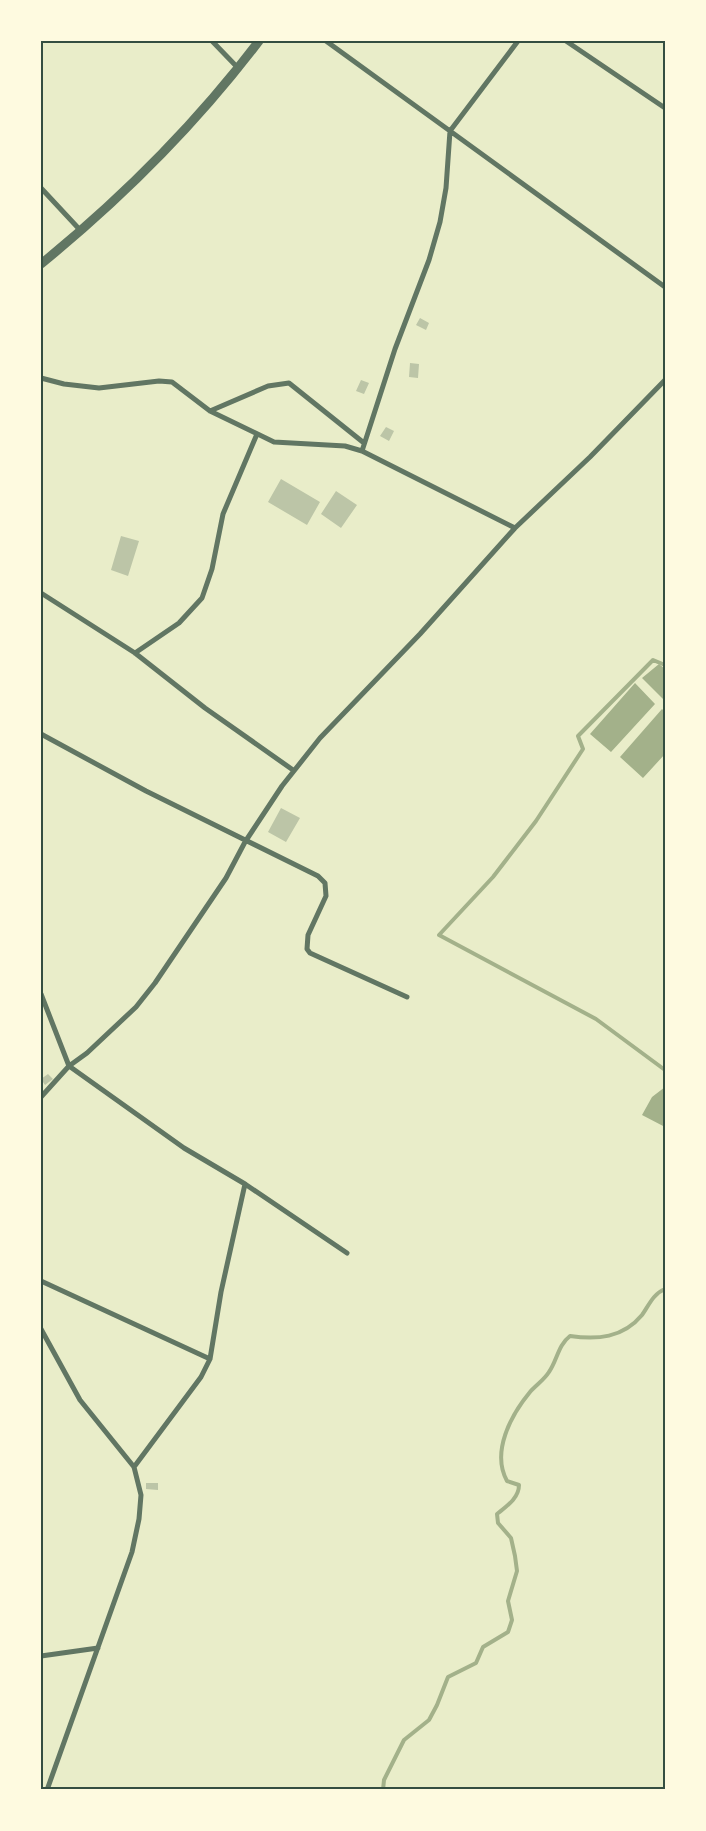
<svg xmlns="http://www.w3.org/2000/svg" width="706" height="1831" font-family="Literata,serif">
<rect width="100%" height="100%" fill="#e9edc9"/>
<!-- water -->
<path fill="#a3b18a" d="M659,664L665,669V701L642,678Z
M635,683L655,704L611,752L590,734Z
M662,709L665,712V754L643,778L620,757Z
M665,1087V1127L642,1115L652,1097Z"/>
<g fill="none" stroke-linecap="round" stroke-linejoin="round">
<!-- stream -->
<path stroke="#a3b18a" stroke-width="4" d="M665,665L653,660L578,736L583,749L536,821L493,877L439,935L596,1019L665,1070
M383,1790L384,1780L404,1740L429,1720L437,1705L448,1677L476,1663L483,1647L508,1632L512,1620L508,1601L517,1571L515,1556L511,1538L498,1523L497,1514C507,1506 519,1498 519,1485L507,1481C491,1452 511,1415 530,1392C536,1385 544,1380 549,1372C557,1361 558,1345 570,1336C597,1340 623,1338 642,1315C649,1305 653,1294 665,1289"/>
</g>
<!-- building -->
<path fill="#bcc5a7" d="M420,318L429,323L426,330L416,325Z
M410,363L419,364L418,378L409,377Z
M361,380L369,383L364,394L356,391Z
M386,427L394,431L389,441L380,436Z
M281,479L320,502L307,525L268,502Z
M336,491L357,505L341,528L321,514Z
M121,536L139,541L128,576L111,570Z
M281,808L300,818L286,842L268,832Z
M48,1074L53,1079L45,1085L41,1079Z
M146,1483H158V1490L146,1489Z"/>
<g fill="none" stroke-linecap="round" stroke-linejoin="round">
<!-- minor -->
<path stroke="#617663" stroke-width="5" d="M212,41L239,69
M326,41L665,287
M566,41L665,108
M41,188L81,231
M41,378L64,384L99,388L159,381L172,382L210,411L274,442L345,446L362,451L515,528
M210,411L268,386L289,383L364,443
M362,451L395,349L429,260L440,222L446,188L450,131L518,41
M41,593L135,653L205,708L293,770
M135,653L179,623L202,598L212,569L223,514L257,434
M41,734L146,791L318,876L325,883L326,896L308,935L307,949L310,953L407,997
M41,994L69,1066L184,1148L245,1184L347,1253
M41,1097L69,1066L87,1053L136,1007L155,983L226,878L245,842L282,786L320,738L420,634L515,528L590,457L665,380
M41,1281L210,1359
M41,1329L80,1400L134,1467L141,1495L139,1519L132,1552L47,1790
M134,1467L201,1377L210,1359L221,1292L245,1184
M41,1656L98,1648"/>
<!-- tertiary -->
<path stroke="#617663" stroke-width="9" d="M41,264C122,198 196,124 259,41"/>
</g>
<!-- border -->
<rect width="706" height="1831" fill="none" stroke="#fefae0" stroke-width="85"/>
<rect x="42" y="42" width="622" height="1746" fill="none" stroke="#344e41" stroke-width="2"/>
</svg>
